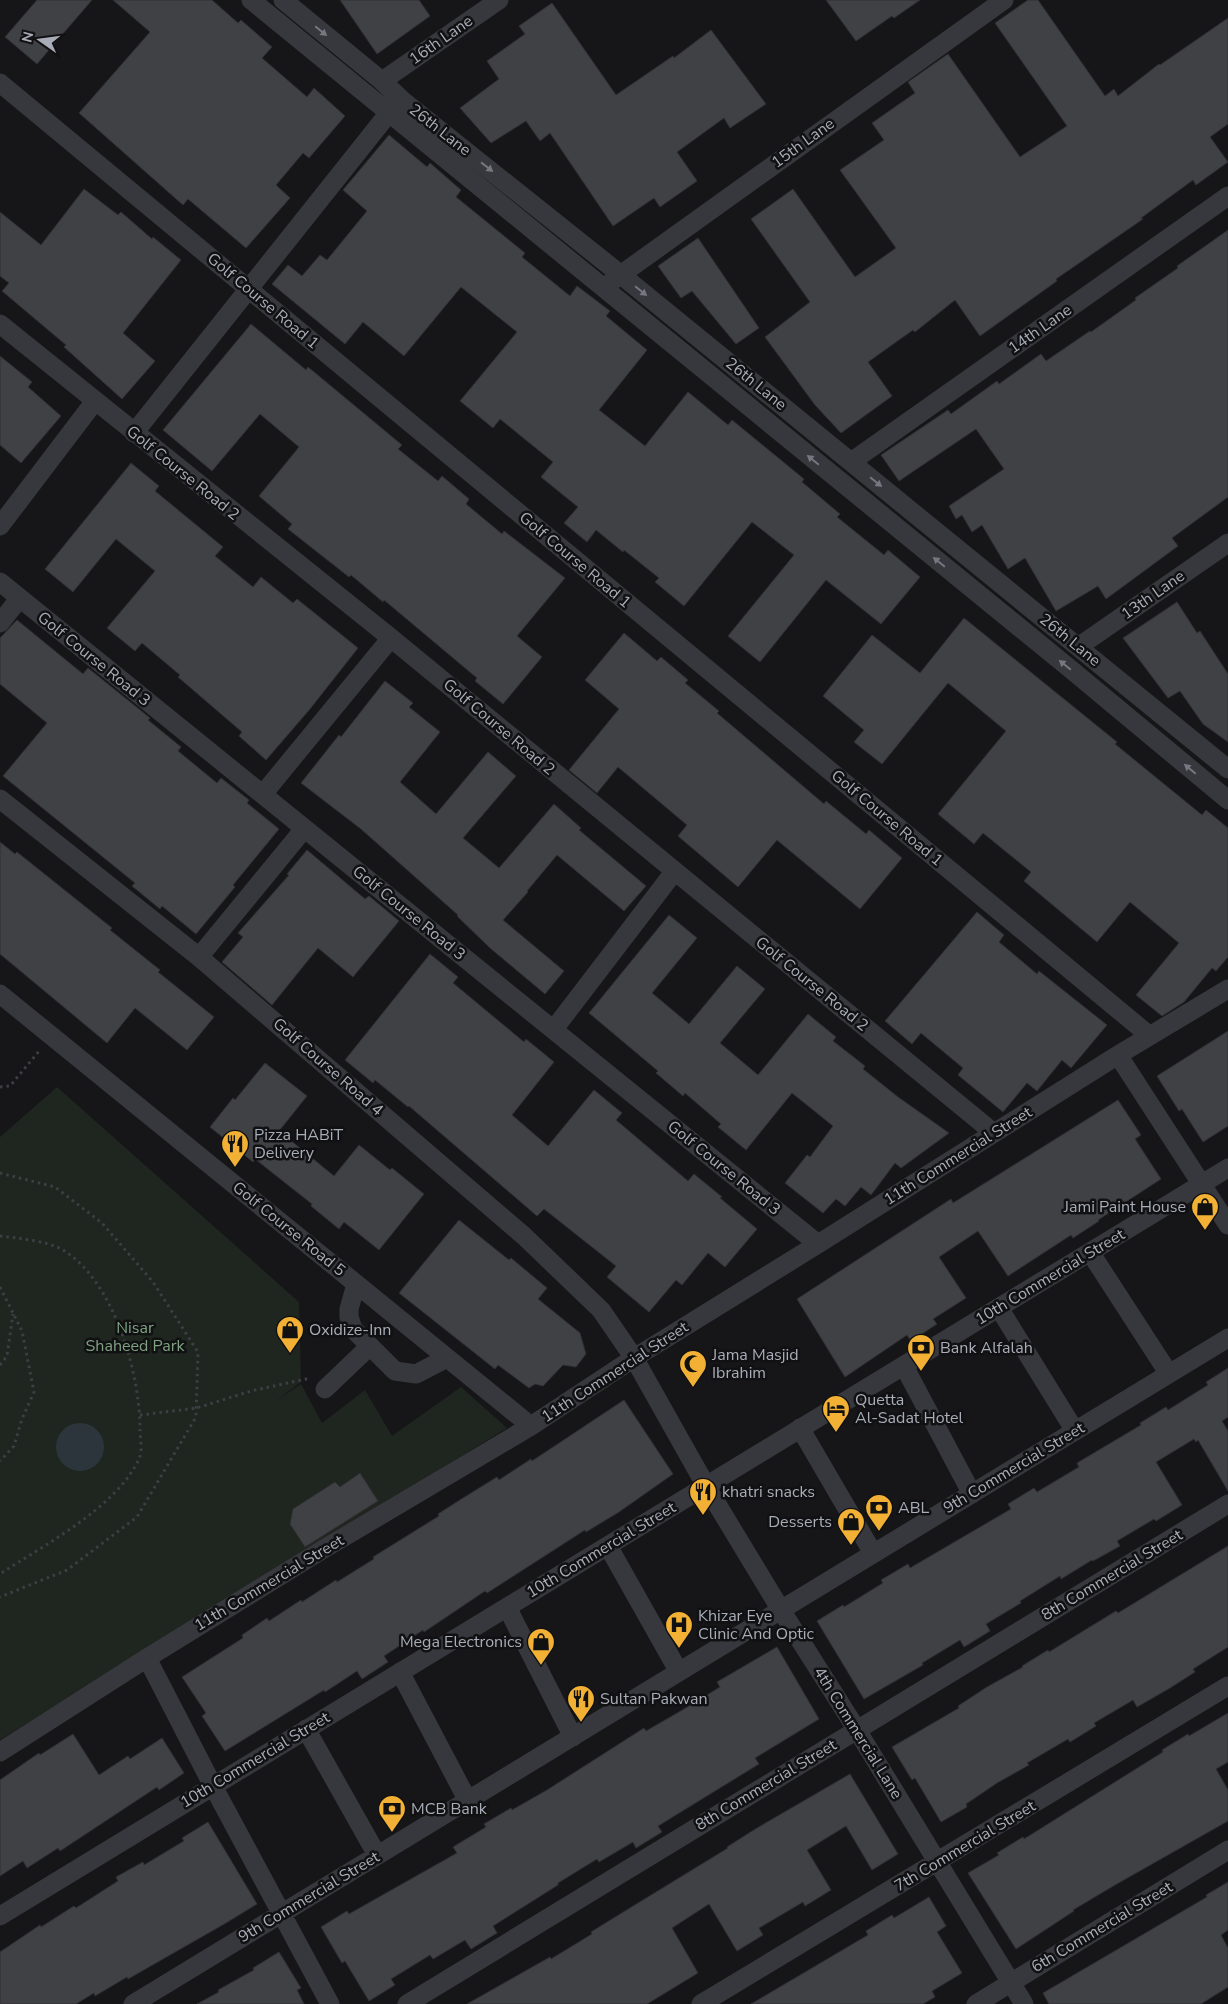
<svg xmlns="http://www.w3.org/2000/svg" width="1228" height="2004" font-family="'Nunito Sans',sans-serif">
<rect width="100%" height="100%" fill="#161618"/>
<!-- green -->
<path fill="#1e261f" d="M57,1087L299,1302L301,1382L277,1400L301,1384L322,1423L365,1390L392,1436L461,1387L507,1428L0,1740V1137Z"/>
<!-- water -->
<path fill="#2c353c" d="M56 1447a24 24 0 1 1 48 0a24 24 0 1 1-48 0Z"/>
<!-- building -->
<path fill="#404145" stroke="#303034" d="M37,0H92L37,64L5,37Z
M113,0H212L238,23L241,20L272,47L262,58L307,97L314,88L345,116L309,158L303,153L276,185L290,198L246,248L188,199L183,205L79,113L150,32Z
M340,0H419L430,16L377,54Z
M826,0H920L894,18L892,16L856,41Z
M1028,0H1038L1105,96L1114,89L1118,96L1159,64L1160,65L1228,18V124L1210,137L1228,162L1196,185L1193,180L1141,218L1143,219L1056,279L1057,281L980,336L955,300L915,332L913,330L868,362L892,396L841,433L815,405L765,337L810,302L751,219L793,189L855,277L896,248L840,170L884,140L872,123L915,93L908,82L948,54L1020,157L1067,126L995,23Z
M552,3L616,95L673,56L674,58L711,30L766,104L730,128L724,118L677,152L697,181L660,207L654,198L613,226L550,133L540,141L526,121L491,143L460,108L499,79L487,61L525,34L519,26Z
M389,135L427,167L430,163L461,190L456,197L525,253L522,257L570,296L577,286L610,311L606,316L647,350L599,410L645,446L688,392L728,425L732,420L804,479L802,482L840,514L837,517L884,555L888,550L920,577L881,624L826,580L760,662L728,636L794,555L752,522L684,606L655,582L659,578L624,550L623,552L596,530L587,542L564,523L578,507L541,477L553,462L500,419L493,428L460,401L517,332L461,287L404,356L363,322L345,344L272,284L288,265L302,276L320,255L327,260L367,211L343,190Z
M84,189L118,215L121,212L152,239L153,237L181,260L123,333L155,361L122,399L64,347L66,345L2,291L9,283L0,276V212L41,245Z
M1228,230V497L1172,538L1178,546L1106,599L1098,586L1056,611L1025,558L1008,569L982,525L972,532L962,515L956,519L949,506L1004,469L976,429L899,481L881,455L948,410L951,414L997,381L999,384L1041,354L1046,361L1090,331L1091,332L1136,300L1135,298L1178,268L1177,266Z
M698,238L759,328L736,344L692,291L681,298L658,266Z
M251,324L306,370L308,367L402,445L398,449L438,481L442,476L469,499L466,504L502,534L504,531L565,578L517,636L542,657L503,704L475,681L477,678L384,600L383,602L351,575L349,577L288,529L292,524L259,496L299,447L260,414L212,471L163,430Z
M0,356L32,382L28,387L61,416L21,463L0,445Z
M131,463L159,486L155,491L223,547L215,556L253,587L261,577L293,603L297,599L358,648L310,709L266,760L239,736L242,732L178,677L180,675L142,643L135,651L107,628L155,571L116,539L73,592L45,569Z
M1177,602L1197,633L1200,631L1228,674V742L1203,724L1180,691L1168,698L1123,638Z
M964,618L1117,742L1115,744L1202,815L1206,810L1228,828V957L1216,971L1212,968L1184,1002L1162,1016L1136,995L1179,943L1130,902L1097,942L1024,881L1031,872L983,833L974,844L938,814L1006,731L948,683L882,764L854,742L864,730L823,696L872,635L920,673Z
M17,620L83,674L88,668L150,718L148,720L181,747L178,751L217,783L221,778L249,800L247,803L279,829L233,885L235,887L196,934L162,906L160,909L132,886L135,883L3,776L47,723L0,684V638Z
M624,633L657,661L661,657L688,680L685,683L719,711L717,713L824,804L826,801L866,834L869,830L902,858L860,909L777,840L738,887L678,836L687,825L618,767L597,793L569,770L619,709L585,680Z
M385,681L413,703L409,707L440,732L400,782L436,814L488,752L516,776L463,838L499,868L554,804L581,828L579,830L646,886L624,911L557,855L527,891L528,892L503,920L564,971L545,994L490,948L457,916L458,915L361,829L301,783L339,735L341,737Z
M0,842L15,854L17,852L112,928L110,930L160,970L158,972L214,1017L187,1050L135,1008L107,1043L0,954Z
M307,850L365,899L369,896L399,921L353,977L318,948L272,1005L222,962L243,937L238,933L289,875L287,874Z
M977,912L1004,935L999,942L1037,974L1039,971L1107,1025L1071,1068L1062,1060L1037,1091L1027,1083L1003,1112L958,1075L963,1068L921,1033L912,1044L885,1021Z
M669,915L697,938L652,993L689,1024L737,966L765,989L720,1043L758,1075L808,1014L836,1037L833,1041L865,1066L863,1069L898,1097L949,1133L901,1168L895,1163L871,1195L861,1187L845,1206L836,1199L823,1213L785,1183L807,1155L810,1157L833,1126L792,1093L746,1150L718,1127L721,1124L685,1093L683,1096L656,1073L658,1071L589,1013Z
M430,954L458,977L453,983L524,1042L526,1039L554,1062L512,1115L548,1146L594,1090L622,1113L616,1120L688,1181L694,1174L722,1197L720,1198L757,1229L725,1267L708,1253L682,1285L676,1280L649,1312L607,1277L616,1266L544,1209L537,1216L409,1106L408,1107L375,1080L373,1083L345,1060Z
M1228,1031V1126L1203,1142L1182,1109L1179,1111L1157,1076Z
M265,1063L307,1096L279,1131L334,1176L359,1145L390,1170L392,1168L424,1194L379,1250L344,1222L339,1229L311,1206L312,1204L255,1159L253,1162L210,1127L233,1098L235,1100Z
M1118,1100L1141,1135L1135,1139L1161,1179L1098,1220L1099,1221L1073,1238L1071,1235L1008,1276L978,1231L939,1257L966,1298L933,1319L937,1324L911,1341L907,1335L845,1377L797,1299L951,1199L953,1203Z
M459,1220L509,1260L511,1258L547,1288L538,1299L580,1333L586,1354L576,1367L563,1365L543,1386L535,1384L529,1388L498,1365L495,1369L399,1293Z
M1228,1368V1417L1222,1421L1228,1431V1491L1198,1440L1196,1442L1194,1439L1156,1462L1182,1505L1156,1521L1154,1519L1117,1541L1120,1546L1093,1561L1092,1560L1061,1579L1060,1576L1020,1601L1021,1603L986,1624L990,1631L964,1647L960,1640L922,1663L923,1665L864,1699L817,1621L843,1605L844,1607L883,1583L881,1580L908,1564L910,1568L1011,1509L1008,1504L1034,1488L1037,1492L1079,1467L1077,1463L1141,1425L1140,1423L1166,1407L1168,1410L1208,1385L1206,1382Z
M624,1400L673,1474L619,1512L586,1532L585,1530L487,1593L485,1591L424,1632L423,1630L384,1656L388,1662L362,1679L357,1671L325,1692L324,1690L225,1751L202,1716L206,1713L182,1677L243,1638L242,1635L267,1618L269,1621L301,1600L302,1602L336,1580L337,1582L374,1559L373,1557L439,1516L438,1514L463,1498L497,1477L499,1480L531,1459L532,1461Z
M360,1473L378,1501L305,1547L290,1524L293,1509L335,1482L340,1487Z
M1228,1546V1647L1193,1669L1195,1672L1170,1688L1137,1707L1133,1700L1094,1723L1096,1726L1070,1742L1068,1739L1027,1763L1029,1765L997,1783L966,1804L967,1807L941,1822L915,1778L912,1780L892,1747L959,1708L958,1706L987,1687L1023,1667L1022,1666L1048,1650L1049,1652L1116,1611L1118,1613Z
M777,1647L819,1719L755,1758L759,1764L658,1826L662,1832L636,1848L633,1842L599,1862L597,1859L558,1883V1885L493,1926L497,1933L471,1949L465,1940L433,1959L430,1955L391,1979L395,1985L369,2001L345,1961L342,1963L321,1927L347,1911L349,1914L457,1853L453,1847L486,1827L484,1824L511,1808L512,1810L547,1790L644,1728L646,1731L679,1712L720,1687L717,1682Z
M1228,1713V1762L1216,1769L1228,1790V1821L1115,1885L1073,1910L1074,1911L1016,1949L968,1873L999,1855L997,1853L1023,1837L1024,1839L1163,1752L1162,1750L1188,1734L1189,1736Z
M73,1734L99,1775L128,1756L130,1759L162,1738L184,1773L159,1790L157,1787L60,1851L58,1848L27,1868L23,1861L0,1876V1780L39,1753L40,1755Z
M850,1774L898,1854L872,1870L846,1826L807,1850L831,1890L805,1906L803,1902L759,1928L763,1935L737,1951L709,1904L672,1928L698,1973L647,2004H467L550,1957L551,1959L592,1934L591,1932L625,1911L728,1848L727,1847L757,1828Z
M208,1822L257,1904L226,1923L128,1979L127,1977L95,1996L94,1993L76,2004H0V1952L40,1925L41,1927L74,1906L76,1908L118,1881L116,1877L143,1862L144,1865L184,1841L182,1838Z
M1228,1882V1930L1221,1935L1228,1948V1987L1201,2004H1049L1043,1993L1207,1897L1206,1895Z
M929,1897L946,1926L937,1932L962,1973L932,1991L935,1997L923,2004H751L868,1935L866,1931L892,1915L894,1918Z
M279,1952L301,1988L297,1990L304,2004H197L219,1992L218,1990L254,1970L253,1968Z"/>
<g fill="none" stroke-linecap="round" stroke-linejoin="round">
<!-- path -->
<path stroke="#3d3f44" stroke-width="3" stroke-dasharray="2.5 4" stroke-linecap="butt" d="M0,1087L10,1086L40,1050
M0,1173L55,1187L102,1223L153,1282L198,1352L196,1417L137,1517L67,1570L0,1597
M0,1236C17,1238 48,1241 63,1250C114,1281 140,1373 140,1429C140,1437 143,1451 139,1459C116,1508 44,1545 0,1574
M0,1287L22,1331L34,1392L22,1419L14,1446L0,1461
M0,1365L7,1356L13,1314
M140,1415L197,1408L251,1391L306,1379L309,1380"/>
<!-- minor -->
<path stroke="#37383d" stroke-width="19" d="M251,0L1068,667L1228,800
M283,0L382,81L403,101L620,274L1228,769
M382,81L499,0
M0,83L1150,1036
M612,281L1004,0
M0,324L391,638L994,1133
M134,433L388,114
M851,462L1228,196
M0,526L95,401
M0,582L818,1244
M0,623L19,599
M1078,647L1228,543
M263,794L391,638
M0,799L199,957L524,1236L601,1310L634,1358L706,1486L781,1610L857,1730L1024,2004
M199,957L304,829
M0,994L531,1426
M554,1029L674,872
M1118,1055L1228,1225
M1090,1252L1169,1374
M356,1284L349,1309V1317L353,1329L395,1371L416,1374L447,1358
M999,1308L1075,1431
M904,1366L972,1494
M325,1389L370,1346
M800,1428L873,1553
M608,1546L679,1672
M507,1607L573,1737
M147,1658L213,1786L330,2004
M400,1672L468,1801
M306,1729L377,1855
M0,1752L147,1658L322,1550L531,1426L634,1358L818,1244L1118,1055L1228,989
M0,1916L1228,1168
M133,2004L1228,1338
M407,2004L1228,1504
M701,2004L1228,1686
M976,2004L1228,1850"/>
</g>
<!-- one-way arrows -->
<defs><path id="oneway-solid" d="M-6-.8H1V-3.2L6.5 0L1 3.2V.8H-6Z" transform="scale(1.25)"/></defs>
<g fill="#757881">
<use href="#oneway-solid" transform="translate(321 31) rotate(39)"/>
<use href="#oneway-solid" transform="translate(487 167) rotate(38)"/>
<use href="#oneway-solid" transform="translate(641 291) rotate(39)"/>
<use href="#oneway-solid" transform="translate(813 460) rotate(-141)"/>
<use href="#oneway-solid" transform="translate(876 482) rotate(39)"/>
<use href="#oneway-solid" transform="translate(939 562) rotate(-141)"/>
<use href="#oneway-solid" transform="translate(1065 665) rotate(-141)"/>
<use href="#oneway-solid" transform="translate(1190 769) rotate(-140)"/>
</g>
<!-- icons -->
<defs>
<symbol id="restaurant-pin" viewBox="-11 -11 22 30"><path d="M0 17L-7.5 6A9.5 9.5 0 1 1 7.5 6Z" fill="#f2b134" stroke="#111113"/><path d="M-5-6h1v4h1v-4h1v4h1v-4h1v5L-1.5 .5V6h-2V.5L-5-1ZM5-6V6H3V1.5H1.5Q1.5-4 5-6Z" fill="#111"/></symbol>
<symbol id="shop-pin" viewBox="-11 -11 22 30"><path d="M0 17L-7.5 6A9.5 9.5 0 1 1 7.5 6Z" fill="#f2b134" stroke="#111113"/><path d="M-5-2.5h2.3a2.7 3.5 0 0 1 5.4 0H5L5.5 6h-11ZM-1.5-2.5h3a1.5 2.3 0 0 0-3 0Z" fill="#111"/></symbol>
<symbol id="bank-pin" viewBox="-11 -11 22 30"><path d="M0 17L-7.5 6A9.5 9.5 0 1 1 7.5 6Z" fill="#f2b134" stroke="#111113"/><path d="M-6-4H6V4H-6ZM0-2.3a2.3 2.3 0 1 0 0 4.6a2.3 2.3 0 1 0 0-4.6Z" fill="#111"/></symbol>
<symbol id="mosque-pin" viewBox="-11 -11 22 30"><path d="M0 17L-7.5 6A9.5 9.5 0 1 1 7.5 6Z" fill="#f2b134" stroke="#111113"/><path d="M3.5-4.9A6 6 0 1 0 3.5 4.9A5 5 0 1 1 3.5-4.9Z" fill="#111"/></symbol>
<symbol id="hotel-pin" viewBox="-11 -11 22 30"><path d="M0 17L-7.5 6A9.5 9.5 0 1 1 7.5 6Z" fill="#f2b134" stroke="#111113"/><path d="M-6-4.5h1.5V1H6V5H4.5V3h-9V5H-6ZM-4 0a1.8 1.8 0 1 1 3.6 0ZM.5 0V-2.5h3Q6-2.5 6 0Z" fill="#111"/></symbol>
<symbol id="hospital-pin" viewBox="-11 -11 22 30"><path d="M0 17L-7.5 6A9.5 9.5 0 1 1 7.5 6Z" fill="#f2b134" stroke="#111113"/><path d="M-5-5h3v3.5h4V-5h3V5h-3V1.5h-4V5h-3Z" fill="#111"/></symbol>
</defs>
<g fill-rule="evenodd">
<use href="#restaurant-pin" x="219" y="1128" width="32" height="43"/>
<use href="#shop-pin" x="1189" y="1191" width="32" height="43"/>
<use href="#shop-pin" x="274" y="1314" width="32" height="43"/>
<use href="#bank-pin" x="905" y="1332" width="32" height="43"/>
<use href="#mosque-pin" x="677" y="1348" width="32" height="43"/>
<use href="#hotel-pin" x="820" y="1393" width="32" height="43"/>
<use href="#restaurant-pin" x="687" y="1476" width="32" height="43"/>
<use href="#bank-pin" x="863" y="1492" width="32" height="43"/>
<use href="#shop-pin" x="835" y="1506" width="32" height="43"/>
<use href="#hospital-pin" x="663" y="1609" width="32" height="43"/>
<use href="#shop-pin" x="525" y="1626" width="32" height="43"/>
<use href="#restaurant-pin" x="565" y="1683" width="32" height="43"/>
<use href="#bank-pin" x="376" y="1793" width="32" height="43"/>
</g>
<g text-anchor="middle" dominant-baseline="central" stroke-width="5" stroke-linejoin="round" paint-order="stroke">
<!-- street labels -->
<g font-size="16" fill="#a8adb8" stroke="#111113">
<text transform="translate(441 40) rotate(-35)">16th Lane</text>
<text transform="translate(440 130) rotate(38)">26th Lane</text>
<text transform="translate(803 143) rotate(-36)">15th Lane</text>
<text transform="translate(263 301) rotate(40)">Golf Course Road 1</text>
<text transform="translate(1040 329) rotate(-35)">14th Lane</text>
<text transform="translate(756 384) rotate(39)">26th Lane</text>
<text transform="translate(183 473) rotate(39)">Golf Course Road 2</text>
<text transform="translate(575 560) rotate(40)">Golf Course Road 1</text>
<text transform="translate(1153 595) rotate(-35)">13th Lane</text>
<text transform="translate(1070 640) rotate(39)">26th Lane</text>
<text transform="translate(94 659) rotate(39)">Golf Course Road 3</text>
<text transform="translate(499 727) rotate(40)">Golf Course Road 2</text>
<text transform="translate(887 818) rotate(40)">Golf Course Road 1</text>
<text transform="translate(409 913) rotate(39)">Golf Course Road 3</text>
<text transform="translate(812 984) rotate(39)">Golf Course Road 2</text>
<text transform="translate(328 1067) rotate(41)">Golf Course Road 4</text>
<text transform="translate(958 1156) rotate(-32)">11th Commercial Street</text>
<text transform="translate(724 1168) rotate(39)">Golf Course Road 3</text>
<text transform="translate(289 1229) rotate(39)">Golf Course Road 5</text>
<text transform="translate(1050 1277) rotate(-31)">10th Commercial Street</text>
<text transform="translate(615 1372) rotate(-33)">11th Commercial Street</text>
<text transform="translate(1014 1468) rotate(-31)">9th Commercial Street</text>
<text transform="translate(601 1550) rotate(-31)">10th Commercial Street</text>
<text transform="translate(1112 1575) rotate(-31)">8th Commercial Street</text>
<text transform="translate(269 1583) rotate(-31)">11th Commercial Street</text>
<text transform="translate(858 1733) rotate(58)">4th Commercial Lane</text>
<text transform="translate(255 1760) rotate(-31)">10th Commercial Street</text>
<text transform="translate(766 1785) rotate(-31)">8th Commercial Street</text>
<text transform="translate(965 1846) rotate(-31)">7th Commercial Street</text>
<text transform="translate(309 1897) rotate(-31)">9th Commercial Street</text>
<text transform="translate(1102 1927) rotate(-31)">6th Commercial Street</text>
</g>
<!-- poi labels -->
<g font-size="16" fill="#a8adb8" stroke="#111113" text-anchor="start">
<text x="254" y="1135">Pizza HABiT<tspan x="254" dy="18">Delivery</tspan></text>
<text x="1186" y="1207" text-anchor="end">Jami Paint House</text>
<text x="309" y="1330">Oxidize-Inn</text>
<text x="940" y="1348">Bank Alfalah</text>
<text x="712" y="1355">Jama Masjid<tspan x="712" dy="18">Ibrahim</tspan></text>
<text x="855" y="1400">Quetta<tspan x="855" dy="18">Al-Sadat Hotel</tspan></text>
<text x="722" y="1492">khatri snacks</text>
<text x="898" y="1508">ABL</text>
<text x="832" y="1522" text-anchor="end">Desserts</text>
<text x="698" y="1616">Khizar Eye<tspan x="698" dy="18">Clinic And Optic</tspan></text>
<text x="522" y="1642" text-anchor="end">Mega Electronics</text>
<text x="600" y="1699">Sultan Pakwan</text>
<text x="411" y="1809">MCB Bank</text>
</g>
<!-- park labels -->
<g font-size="16" fill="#7fa381" stroke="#111113">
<text x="135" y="1328">Nisar<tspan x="135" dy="18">Shaheed Park</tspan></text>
</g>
</g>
<!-- north arrow -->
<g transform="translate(40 40) rotate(284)" stroke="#111113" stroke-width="4" paint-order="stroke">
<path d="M0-4L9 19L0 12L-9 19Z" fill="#a8adb8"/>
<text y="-8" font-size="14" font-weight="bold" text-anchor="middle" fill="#a8adb8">N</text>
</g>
</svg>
